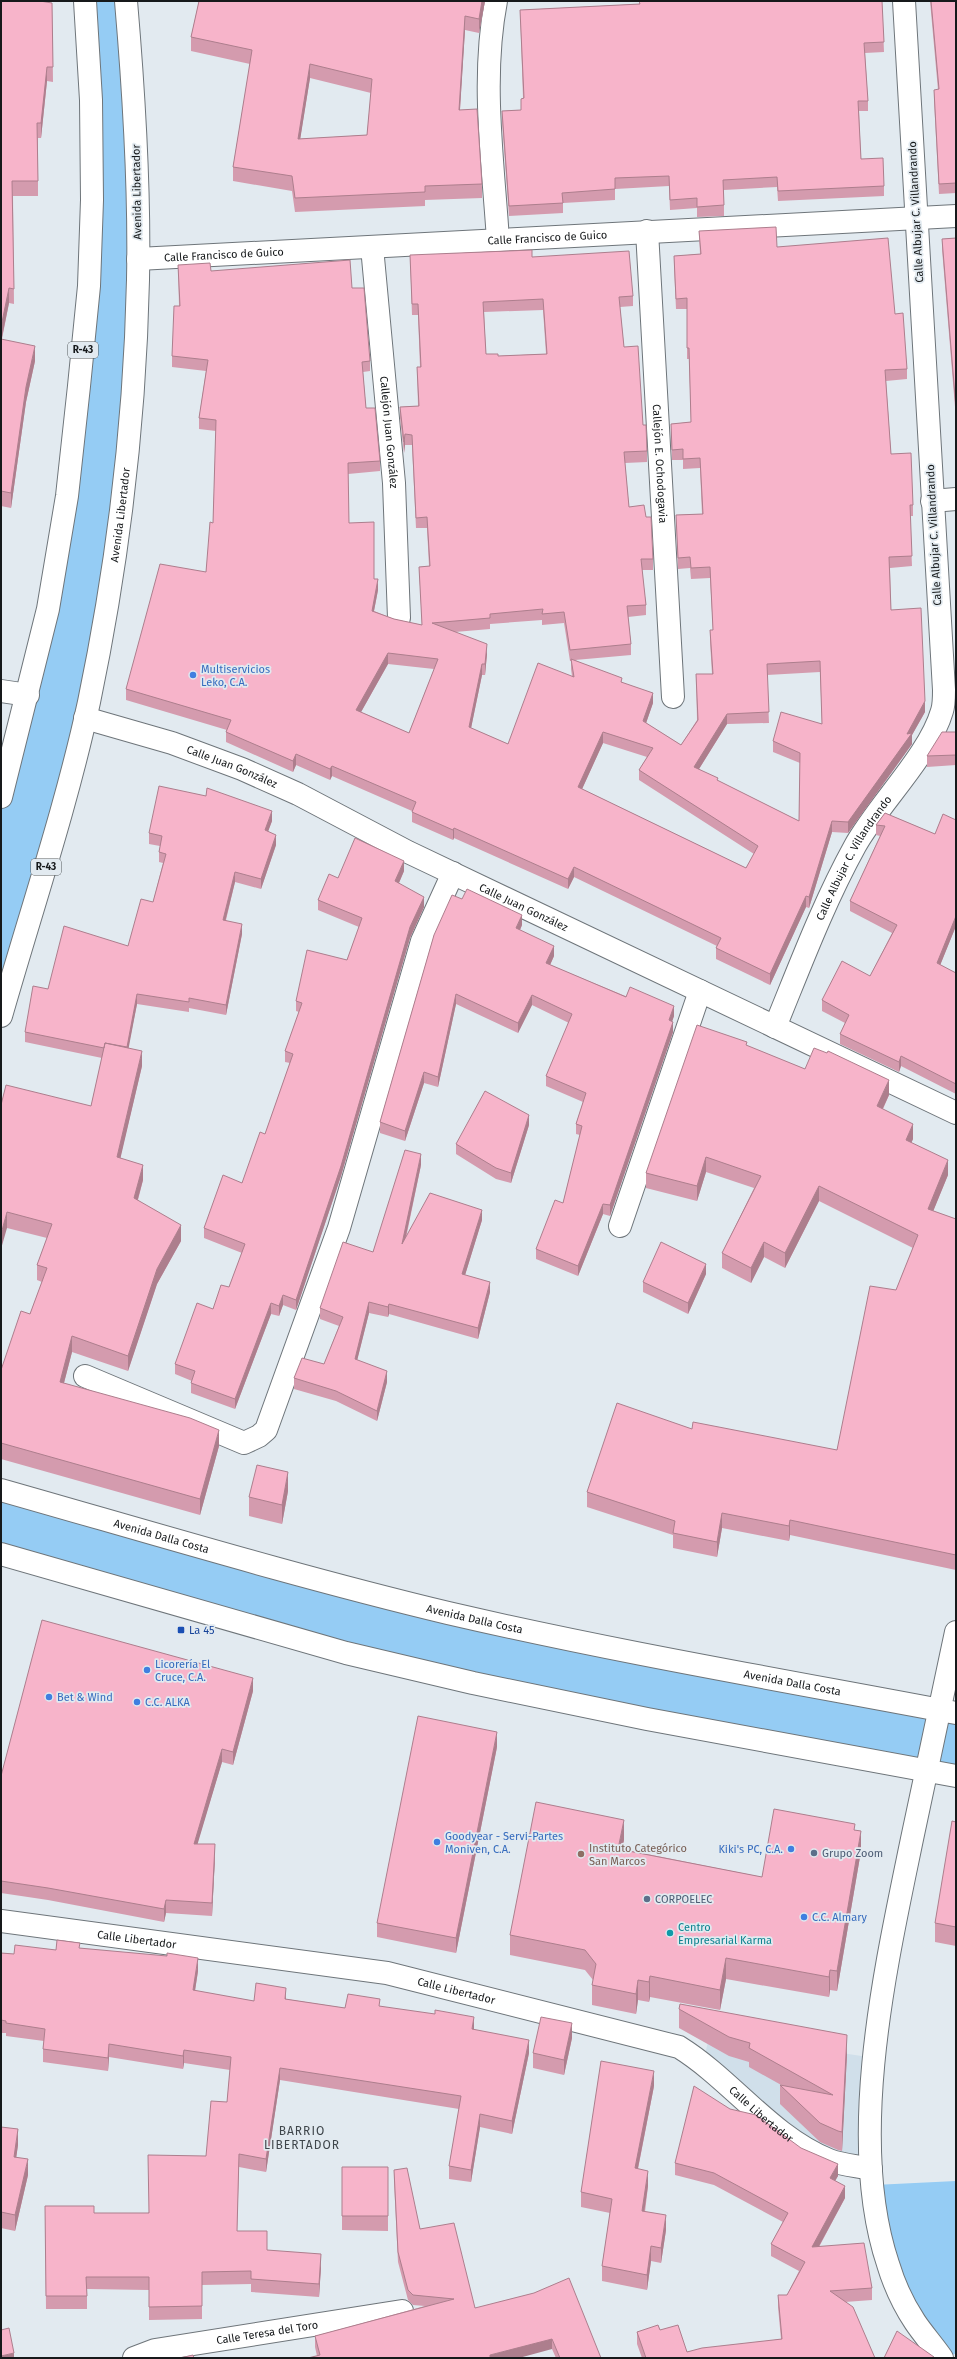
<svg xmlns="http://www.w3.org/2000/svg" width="957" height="2359" font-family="'Fira Sans',sans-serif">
<rect width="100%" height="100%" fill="#e2eaf0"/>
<!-- built -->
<path fill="#d0dfea" d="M711,2029L801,2047L875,2058L871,2169L830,2160L703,2063Z"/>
<!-- green -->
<path fill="#95ccf4" d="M85,1H126L138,259L101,637L1,1016V797L79,386Z
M1,1490L278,1569L956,1713V1776L647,1719L1,1554Z
M956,2181V2353L948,2358L903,2294L874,2185Z"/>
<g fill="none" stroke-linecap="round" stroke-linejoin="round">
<defs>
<g id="street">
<path d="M496,1C481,79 493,161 498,240"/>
<path id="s1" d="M647,231L673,697"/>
<path id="s2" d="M372,247L394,483L399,618"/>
<path id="s3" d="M138,259L956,216"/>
<path d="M932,501L956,499"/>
<path d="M1,691L28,695"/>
<path id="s4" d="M85,718L172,743L242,769L298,794L408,852L956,1113"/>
<path id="s5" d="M775,1027C800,966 823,904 855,846C878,804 929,756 942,711C944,705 944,697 944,690L904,1"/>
<path d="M620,1226L700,991"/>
<path d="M85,1376L244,1443L259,1436L266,1430L339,1228L422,941L453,873"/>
<path id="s6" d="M1,1921L387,1973L679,2047C732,2080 770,2136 829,2160C842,2165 857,2166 871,2169"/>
<path id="s7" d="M134,2358L155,2350L402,2311"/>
<path d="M942,2358C933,2345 923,2334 915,2322C903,2304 894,2284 888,2264C846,2139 886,1965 912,1839C927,1770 941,1701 956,1632"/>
</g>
<g id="secondary">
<path id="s8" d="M1,1490C149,1532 298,1577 448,1613C616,1652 787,1681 956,1713"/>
<path d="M1,1554L346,1653L473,1683L647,1719L956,1776"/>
</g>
<g id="primary">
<path d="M1,797L48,609L67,496L79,386L89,286L92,200L91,100L85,1"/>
<path id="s9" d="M1,1016C31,911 66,808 89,702C118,563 135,421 138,280C140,187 134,94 126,1"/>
</g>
</defs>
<!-- street casing -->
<use href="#street" stroke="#6e757a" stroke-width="24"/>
<!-- secondary casing -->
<use href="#secondary" stroke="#6e757a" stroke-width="24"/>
<!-- primary casing -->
<use href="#primary" stroke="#6e757a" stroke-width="24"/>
<!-- street -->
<use href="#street" stroke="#fff" stroke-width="22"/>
<!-- secondary -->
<use href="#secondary" stroke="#fff" stroke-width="22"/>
<!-- primary -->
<use href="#primary" stroke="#fff" stroke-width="22"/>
</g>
<!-- wall -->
<path fill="#d49bae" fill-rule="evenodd" d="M1,1L52,3L53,82L47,81L41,138H38V196H13L14,304L9,303L2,339L35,361L26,402L11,508L1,506Z
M199,1H485L479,33L465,30L460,110L482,184V198L425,200V206L295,212L292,191L233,181V167L250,64L191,51V37ZM310,78L371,93L367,135L300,139Z
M639,1H882L884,52L865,53L868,101V111H859L861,159L884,186V196L778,201L777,187L724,190V216L697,217V208L670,210L669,186L615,189V200L563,203V213L509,216L502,121V111L521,110V99L523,98L520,10L639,4Z
M930,1H956V193L939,194L934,100V90H938Z
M699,231L777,247L895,314L907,369V379L886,381L891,454L913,505V516H910L912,566L890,568L891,610L925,712L912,735V744L848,833L832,832L809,908L806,907L770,985L716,959V948L717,946L574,877L568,889L454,838L453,840L412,822V811L332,776L330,780L296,765L293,772L226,742V732L227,730L126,700V689L206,572L213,523L216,431L199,429V418L206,371L172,367V356L179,306L178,265L211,271L352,288L370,361V371L363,372L366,408L380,461V471L348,474L349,523L374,579L378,590L374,611L394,619L422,625L419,567L429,566L427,528H416L412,445H405L404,453L400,418V407L418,406L417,367H420L418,315H412L410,255L532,257L633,296V306L620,307L624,347L643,425L647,451V462L625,463L629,507L646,517L653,559V570H642L646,605V615L628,617L631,644V655L575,660L622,682L653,703L646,723L681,745L697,720L696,674H712L710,641V630H713L710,578L691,579L690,568L678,569L676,515L702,514L700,468L683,469V460H672L671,434V424L691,422L689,359H687V309H676L674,266V256L700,254ZM543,310L546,354L498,356L486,354L484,312ZM542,620V625L564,623L570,661H571V669L572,676L508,744L471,728L482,675H485L487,654L455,632L490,629V624ZM388,664L434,669L409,733L361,712ZM820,672L822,724L773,741V752L800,763L799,821L718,781L699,769L727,724L769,723L767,675ZM603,743L647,757L639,770V780L754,854L746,868L582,789Z
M956,238V419L942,249V239Z
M956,732V765L927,767V756Z
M885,813L935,834L956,820V926L940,965L956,973V1094L901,1066L899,1072L840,1044V1034L845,1023L822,1011V1000L870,976L892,933L850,911V901L880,836L876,835V825Z
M272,821L268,831L276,845L261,889L235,882L226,920L242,934L226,1015L189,1008V1012L137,1004L128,1048L142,1066L120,1158L143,1180L138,1200L181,1241L157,1284L128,1371L72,1352L64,1383L219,1446L200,1515L1,1459V1370L30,1314L42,1282L37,1280V1265L47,1238L7,1228L1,1105L91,1106L102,1058L25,1042V1032L48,989L128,946L153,902L163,863L159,862V852L160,846L149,844V833Z
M404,871L399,883L424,907L410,938L341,1176L296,1310L283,1305L279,1316L271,1314L235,1409L191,1393V1383L192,1381L175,1374V1364L213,1309L229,1287L242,1253L204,1238V1228L242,1183L265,1134L290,1063L285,1062V1051L299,1012L296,1011V1001L347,960L359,927L318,910V900L338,878Z
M522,925L520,930L554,956L550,965L674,1016L672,1021L673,1032L610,1216L603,1214L578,1276L536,1259V1249L563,1203L580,1135L576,1134V1124L583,1102L546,1086V1076L569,1023L532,1005L518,1033L456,1004L438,1087L424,1083L405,1141L380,1133V1122L434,935Z
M747,1046L805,1069L889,1095L883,1109L913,1139L911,1143L948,1175L933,1211L956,1219V1570L790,1535L789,1541L722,1528L717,1557L673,1548V1535L587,1507V1492L692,1429L837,1450L896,1290L913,1248L819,1201L785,1268L764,1257L751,1283L722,1268V1253L754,1188L706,1172L697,1201L646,1188V1173Z
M529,1125L511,1183L496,1179L456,1154V1144Z
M421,1165L406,1238L482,1220L465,1275L490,1292L478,1339L389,1314L388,1317L369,1313L357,1360L387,1382L377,1421L336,1401L294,1389V1378L324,1364L339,1326L320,1319V1308L373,1252Z
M706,1274L688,1314L643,1292V1282Z
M288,1491L282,1524L249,1516V1497Z
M253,1691L233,1765L222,1762L197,1844L215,1857L212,1916L166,1913L164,1922L48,1900L1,1893V1776Z
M497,1747L456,1953L377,1937V1923Z
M956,1822V1946L935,1942V1923Z
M855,1830L861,1851L837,1991L830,1990L829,1997L726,1979L720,2010L650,1997L649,2002L638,2000L636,2014L592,2005V1985L593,1980L585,1970L510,1955V1935L624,1840L622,1849L762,1877Z
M80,1948L198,1971L195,1991L254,2001L286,1999L345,2008L380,2006L474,2029L529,2053L512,2134L480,2127L471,2182L449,2179V2166L459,2109L280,2080L266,2172L239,2167L237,2231L267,2250L321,2267L319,2297L251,2292V2284L202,2285V2319L149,2320V2290L87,2289V2309H46L45,2206L94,2213H148L206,2156L227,2102L230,2070L184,2063L183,2069L109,2057L108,2071L43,2062V2049L44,2041L6,2036V2033H1V1953L14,1954Z
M679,2009L847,2054L842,2151L838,2150L820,2142L780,2104V2085L783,2086L749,2067V2062L729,2056L679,2028Z
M572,2038L564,2075L533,2068V2053Z
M654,2086L638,2169L648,2186L645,2212L666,2230L661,2263L651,2261L647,2290L602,2281V2266L610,2213L581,2207V2192Z
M1,2127L18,2145L16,2158L28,2175L15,2231L1,2228Z
M675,2163L838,2176L835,2180L845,2198L819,2247L872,2288V2300L845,2302L875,2358H642L637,2344V2332L660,2330L687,2352L781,2339L778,2307V2295H787L799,2271L771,2256V2244L783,2222L714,2185L675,2175Z
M342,2167H388V2231L342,2230Z
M394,2170L420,2229L475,2308L601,2358H556L552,2349L317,2356L315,2347V2336L425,2306L413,2305L408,2300L398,2262L394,2181Z"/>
<!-- shaded-wall -->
<path fill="#ad7e8d" d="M482,1H485L479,33V19Z
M465,16V30L459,124V110Z
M310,64V78L298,153V139Z
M47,67V81L41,138V123Z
M9,288V303L1,342V327Z
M35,346V361L26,402L11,508V493L26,387Z
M405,434V445L404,453V442Z
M378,579V590L372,621V611Z
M487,644V654L485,675V664Z
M388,653V664L356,721V710Z
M482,664V675L469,738V727Z
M653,693V703L643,732V721Z
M925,701V712L912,735V744L848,833V822L907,734Z
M727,714V724L694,777V767Z
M603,732V743L578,798V787Z
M296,754V765L293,772V761Z
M332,766V776L330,780V769Z
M272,811V821L265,840V830Z
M832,821V832L809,908V897Z
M454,828V838L453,840V830Z
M276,835V845L261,889V879Z
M404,861V871L395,892V881Z
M574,867V877L568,889V879Z
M235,872V882L223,930V920Z
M806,896V907L770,985V974Z
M424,897V907L410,938L341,1176L296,1310V1300L410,927Z
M522,915V925L516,939V928Z
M956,916V926L937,973V963Z
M242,924V934L226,1015V1005Z
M554,946V956L546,974V963Z
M137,994V1004L126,1062V1052Z
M456,994V1004L438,1087V1077Z
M532,995V1005L518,1033V1023Z
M674,1006V1016L669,1031V1020Z
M673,1022V1032L610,1216V1205Z
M142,1051V1066L117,1173V1157Z
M901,1056V1066L899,1072V1062Z
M424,1072V1083L405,1141V1131Z
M889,1080V1095L877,1121V1106Z
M529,1115V1125L511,1183V1173Z
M913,1124V1139L906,1155V1140Z
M421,1154V1165L402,1254V1244Z
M706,1157V1172L697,1201V1186Z
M948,1160V1175L928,1224V1209Z
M143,1165V1180L134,1213V1198Z
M819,1186V1201L785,1268V1253Z
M603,1204V1214L578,1276V1266Z
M482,1210V1220L462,1285V1274Z
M7,1212V1228L1,1249V1234Z
M181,1225V1241L157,1284L128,1371V1356L157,1269Z
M764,1242V1257L751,1283V1268Z
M706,1264V1274L688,1314V1303Z
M490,1282V1292L478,1339V1328Z
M283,1295V1305L279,1316V1306Z
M369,1302V1313L355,1369V1359Z
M271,1303V1314L235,1409V1399Z
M389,1304V1314L388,1317V1307Z
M72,1336V1352L60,1398V1382Z
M387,1371V1382L377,1421V1411Z
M219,1430V1446L200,1515V1499Z
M288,1472V1491L282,1524V1505Z
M722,1513V1528L717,1557V1542Z
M790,1520V1535L789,1541V1526Z
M253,1678V1691L233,1765V1752Z
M497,1732V1747L456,1953V1938Z
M222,1749V1762L194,1856V1844Z
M624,1820V1840L618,1869V1849Z
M861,1831V1851L837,1991V1971Z
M215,1844V1857L212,1916V1903Z
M166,1900V1913L164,1922V1909Z
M198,1958V1971L193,2003V1990Z
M726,1958V1979L720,2010V1990Z
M830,1970V1990L829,1997V1977Z
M650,1976V1997L649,2002V1982Z
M638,1980V2000L636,2014V1994Z
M286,1988V2001L285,1999Z
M474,2017V2030L472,2029Z
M572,2023V2038L564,2075V2060Z
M847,2035V2054L842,2151V2132Z
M529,2040V2053L512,2134V2121Z
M109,2044V2057L108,2071V2058Z
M184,2050V2063L183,2069V2056Z
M280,2068V2080L266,2172V2159Z
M654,2071V2086L635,2183V2168Z
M480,2114V2127L471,2182V2170Z
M18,2129V2145L14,2173V2157Z
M28,2159V2175L15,2231V2215Z
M838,2164V2176L830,2190V2178Z
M648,2171V2186L642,2226V2211Z
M845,2186V2198L812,2259V2247Z
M666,2215V2230L661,2263V2248Z
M651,2246V2261L647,2290V2275Z
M321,2254V2267L319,2297V2284Z
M552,2339V2349L519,2358H490V2355Z
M14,2353V2358H1V2356Z"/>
<!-- building -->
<path fill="#f7b4ca" stroke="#ad7e8d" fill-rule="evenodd" d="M1,1H40L52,3L53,67H47L41,123H37L38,181H12L14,289L9,288L1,327Z
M199,1H482L479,19L465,16L459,110L477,109L482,184L425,186V192L295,198L292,176L233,167L252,50L191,37ZM310,64L372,79L367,135L298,139Z
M639,1H882L884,42L864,43L868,101H858L861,159L883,158L884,186L778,191L777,177L723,180L724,205L697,207V198L670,200L669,176L615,178V189L562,193L563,203L509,206L502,111L521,110V99L524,98L520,10L640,4Z
M931,1H956V183L939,184L934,90L939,89Z
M776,227L777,247L888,238L895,314L903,313L907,369L885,370L891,454L911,453L913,505H910L912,556L889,557L891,610L921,608L925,701L907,734L912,733L848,822L832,821L809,897L806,896L770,974L716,948L721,938L574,867L568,879L454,828L453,830L412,812L416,802L332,766L330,769L296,754L293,761L226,732L231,720L126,689L160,564L206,572L210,522L213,523L216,420L199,418L208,360L172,356L174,306H180L178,265L210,263L211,271L350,260L352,288H364L370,361L362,362L366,408H375L380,461L348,463L349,523L374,522V579H378L372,611L394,619L422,625L419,567L430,566L427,517L416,518L412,435L405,434L404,442L400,407L419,406L417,367H421L418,304H412L410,255L532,250V257L629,251L633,296L619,297L624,347L638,346L643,425H646L647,451L624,452L629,507L644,505L646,517H651L653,559H641L646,605L627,606L631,644L570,650L564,612L542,614L543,609L490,614V618L432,623L487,644L485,664H482L469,727L508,744L538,663L574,677L571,659L622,678L621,682L653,693L643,721L681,745L698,720L696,674H713L710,630H713L710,567L691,568L690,557L678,558L676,515L703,514L700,458L683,459V449L672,450L671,424L691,422L689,348H687V298L676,299L674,256L701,254L699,231ZM543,299L547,354L498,356V354H486L483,302ZM388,653L438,659L409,733L356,710ZM820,661L822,724L781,712L773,741L800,753L799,821L717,780L718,778L694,767L727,714L769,712L767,664ZM603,732L653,748L639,770L758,846L746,868L578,787Z
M956,238V408L942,239Z
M1,339L35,346L26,387L11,493L1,491Z
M942,732H956V755L927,756Z
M159,786L206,796L207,788L272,811L265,830L276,835L261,879L235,872L223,920L242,924L226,1005L189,998V1002L137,994L127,1047L105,1043L104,1048L25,1032L33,986L48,989L64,926L128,946L141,899L153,902L166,854L159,852L162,836L149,833Z
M885,813L935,834L943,814L956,820V916L937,963L956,973V1084L901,1056L899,1062L840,1034L849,1015L822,1000L842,961L870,976L897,925L850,901L885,826L876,825Z
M355,838L404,861L395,881L424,897L410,927L341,1166L296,1300L283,1295L279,1306L271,1303L235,1399L191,1383L195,1371L175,1364L197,1303L213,1309L221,1285L229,1287L245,1244L204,1228L223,1175L242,1183L260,1132L265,1134L293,1054L285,1051L302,1003L296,1001L307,950L347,960L362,918L318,900L329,874L338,878Z
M467,889L522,915L516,928L554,946L546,963L626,997L630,987L674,1006L669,1020L673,1022L610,1205L603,1204L578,1266L536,1249L555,1200L563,1203L582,1126L576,1124L586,1093L546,1076L572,1014L532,995L518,1023L456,994L438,1077L424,1072L405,1131L380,1122L434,935L452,895L462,899Z
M697,1025L747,1042L746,1045L805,1069L814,1048L827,1053L828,1051L889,1080L877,1106L913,1124L906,1140L948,1160L928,1209L956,1219V1555L790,1520L789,1526L722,1513L717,1542L673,1533L675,1521L587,1492L617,1403L692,1429L693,1422L837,1450L870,1286L896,1290L918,1235L819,1186L785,1253L764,1242L751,1268L722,1253L761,1176L706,1157L697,1186L646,1173Z
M105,1043L142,1051L117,1157L143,1165L134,1198L181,1225L157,1269L128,1356L72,1336L60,1382L190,1418L219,1430L200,1499L1,1443V1370L21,1311L30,1314L47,1268L37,1265L52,1224L7,1212L1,1234V1105L6,1085L91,1106Z
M485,1091L529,1115L511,1173L496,1168L456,1144Z
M405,1150L421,1154L402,1244L430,1193L482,1210L462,1274L490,1282L478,1328L389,1304L388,1307L369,1302L355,1359L387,1371L377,1411L336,1391L294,1378L302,1358L324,1364L343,1317L320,1308L343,1242L373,1252Z
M661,1242L706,1264L688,1303L643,1282Z
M257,1465L288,1472L282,1505L249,1497Z
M42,1620L253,1678L233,1752L222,1749L194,1844H215L212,1903L166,1900L164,1909L48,1888L1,1881V1776Z
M418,1716L497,1732L456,1938L377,1923Z
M536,1802L624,1820L618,1849L762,1877L774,1809L855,1824L854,1830L861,1831L837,1971L830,1970L829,1977L726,1958L720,1990L650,1976L649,1982L638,1980L636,1994L592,1985L596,1964L585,1950L510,1935Z
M952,1821L956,1822V1927L935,1923Z
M57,1940L80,1943L79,1948L167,1956V1953L198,1958L193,1990L254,2001L256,1983L286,1988L285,1999L345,2008L348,1994L380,1999L379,2006L435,2014V2010L474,2017L472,2029L529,2040L512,2121L480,2114L471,2170L449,2166L461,2096L280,2068L266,2159L239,2154L237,2231H267V2250L321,2254L319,2284L251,2279V2271L202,2272V2306L149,2307V2277H86L87,2296H46L45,2206H94V2213H149L148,2155L206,2156L211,2101L227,2102L231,2057L184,2050L183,2056L109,2044L108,2058L43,2049L45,2029L6,2023V2021L1,2020V1953L14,1954L15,1945L56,1950Z
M680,2004L847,2035L842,2132L838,2131L820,2123L780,2085L833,2095L749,2048L750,2043L729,2037L679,2009Z
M541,2017L572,2023L564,2060L533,2053Z
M601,2061L654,2071L635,2168L648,2171L642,2211L666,2215L661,2248L651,2246L647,2275L602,2266L612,2199L581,2192Z
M694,2086L730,2109L756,2115L801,2148L838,2164L830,2178L845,2186L812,2247L864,2243L872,2288L830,2291L853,2307L875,2358H646L637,2332L658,2325L660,2330L678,2325L687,2352L702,2348L782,2339L778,2295H787L805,2262L771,2244L788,2213L714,2173L675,2163Z
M1,2127L18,2129L14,2157L28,2159L15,2215L1,2212Z
M342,2167H388V2216H342Z
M407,2168L420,2229L454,2223L475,2308L534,2293L569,2278L601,2358H560L552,2339L490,2355V2358H308L320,2355L315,2336L454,2299L413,2295L408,2290L398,2252L394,2170Z
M9,2328L14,2353L1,2356V2330Z
M897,2331L934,2357V2358H884Z
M193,2355L194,2358H180Z"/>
<!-- markers -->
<g fill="#3f7fe0" stroke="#e2eaf0" stroke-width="1.5">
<circle cx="193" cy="675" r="4"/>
<circle cx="147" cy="1670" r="4"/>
<circle cx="49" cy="1697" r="4"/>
<circle cx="137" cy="1702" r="4"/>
<circle cx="437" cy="1842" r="4"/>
<circle cx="791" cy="1849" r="4"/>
<circle cx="804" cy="1917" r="4"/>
</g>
<rect fill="#1a4fb4" stroke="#e2eaf0" stroke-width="1.5" x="177" y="1626" width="8" height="8" rx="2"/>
<g fill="#5c6f8a" stroke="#e2eaf0" stroke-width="1.5">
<circle cx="814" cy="1853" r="4"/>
<circle cx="647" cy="1899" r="4"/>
</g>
<circle fill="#8d6e63" stroke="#e2eaf0" stroke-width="1.5" cx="581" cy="1854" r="4"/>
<circle fill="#0f9aa8" stroke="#e2eaf0" stroke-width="1.5" cx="670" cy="1933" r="4"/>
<g text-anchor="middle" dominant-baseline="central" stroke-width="3.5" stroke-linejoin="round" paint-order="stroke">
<!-- shield labels -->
<g fill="#e2eaf0" stroke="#53585b" stroke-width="1">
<rect x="68" y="342" width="30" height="16" rx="3"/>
<rect x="31" y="859" width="30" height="16" rx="3"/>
</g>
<g font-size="10" font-weight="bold" fill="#16191b">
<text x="83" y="350">R-43</text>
<text x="46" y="867">R-43</text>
</g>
<!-- street labels -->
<g font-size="11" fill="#16191b" stroke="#e2eaf0">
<text transform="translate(137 192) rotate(-91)">Avenida Libertador</text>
<text transform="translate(916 212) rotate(-93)">Calle Albujar C. Villandrando</text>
<text stroke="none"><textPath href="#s3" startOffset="410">Calle Francisco de Guico</textPath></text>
<text stroke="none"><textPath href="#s3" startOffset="86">Calle Francisco de Guico</textPath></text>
<text stroke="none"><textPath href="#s2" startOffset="186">Callejón Juan González</textPath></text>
<text stroke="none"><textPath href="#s1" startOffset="233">Callejón E. Ochodogavia</textPath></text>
<text stroke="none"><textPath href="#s9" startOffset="516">Avenida Libertador</textPath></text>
<text transform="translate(934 535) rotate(-93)">Calle Albujar C. Villandrando</text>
<text stroke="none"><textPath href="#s4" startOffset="155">Calle Juan González</textPath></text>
<text stroke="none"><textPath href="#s5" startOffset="187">Calle Albujar C. Villandrando</textPath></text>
<text stroke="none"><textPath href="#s4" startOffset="479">Calle Juan González</textPath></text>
<text stroke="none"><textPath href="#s8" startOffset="167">Avenida Dalla Costa</textPath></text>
<text stroke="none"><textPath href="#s8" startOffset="491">Avenida Dalla Costa</textPath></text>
<text stroke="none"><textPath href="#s8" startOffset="815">Avenida Dalla Costa</textPath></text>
<text stroke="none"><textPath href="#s6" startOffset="137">Calle Libertador</textPath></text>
<text stroke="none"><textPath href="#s6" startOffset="461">Calle Libertador</textPath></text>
<text stroke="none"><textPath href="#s6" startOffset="797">Calle Libertador</textPath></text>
<text stroke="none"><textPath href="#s7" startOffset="136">Calle Teresa del Toro</textPath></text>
</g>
<!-- shop labels -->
<g font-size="11" fill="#366cbe" stroke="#e2eaf0" text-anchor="start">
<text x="201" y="669">Multiservicios<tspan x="201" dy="13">Leko, C.A.</tspan></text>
<text x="155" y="1664">Licorería El<tspan x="155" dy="13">Cruce, C.A.</tspan></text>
<text x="57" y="1697">Bet &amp; Wind</text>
<text x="145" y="1702">C.C. ALKA</text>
<text x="445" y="1836">Goodyear - Servi-Partes<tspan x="445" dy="13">Moniven, C.A.</tspan></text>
<text x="783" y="1849" text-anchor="end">Kiki's PC, C.A.</text>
<text x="812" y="1917">C.C. Almary</text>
</g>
<!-- transit labels -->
<g font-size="11" fill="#164399" stroke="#e2eaf0" text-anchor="start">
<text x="189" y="1630">La 45</text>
</g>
<!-- education labels -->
<g font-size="11" fill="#785e54" stroke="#e2eaf0" text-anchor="start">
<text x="589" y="1848">Instituto Categórico<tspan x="589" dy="13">San Marcos</tspan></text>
</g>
<!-- service labels -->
<g font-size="11" fill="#4e5e75" stroke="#e2eaf0" text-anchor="start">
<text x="822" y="1853">Grupo Zoom</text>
<text x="655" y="1899">CORPOELEC</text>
</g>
<!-- culture labels -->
<g font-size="11" fill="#0d838f" stroke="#e2eaf0" text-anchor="start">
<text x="678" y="1927">Centro<tspan x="678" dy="13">Empresarial Karma</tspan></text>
</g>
<!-- neighbourhood labels -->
<g font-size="12" letter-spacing="1" fill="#3f464b" stroke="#e2eaf0">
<text x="302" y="2131">BARRIO<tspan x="302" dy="14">LIBERTADOR</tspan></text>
</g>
</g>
<!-- border -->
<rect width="957" height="2359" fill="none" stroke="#16191b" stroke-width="4"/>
</svg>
